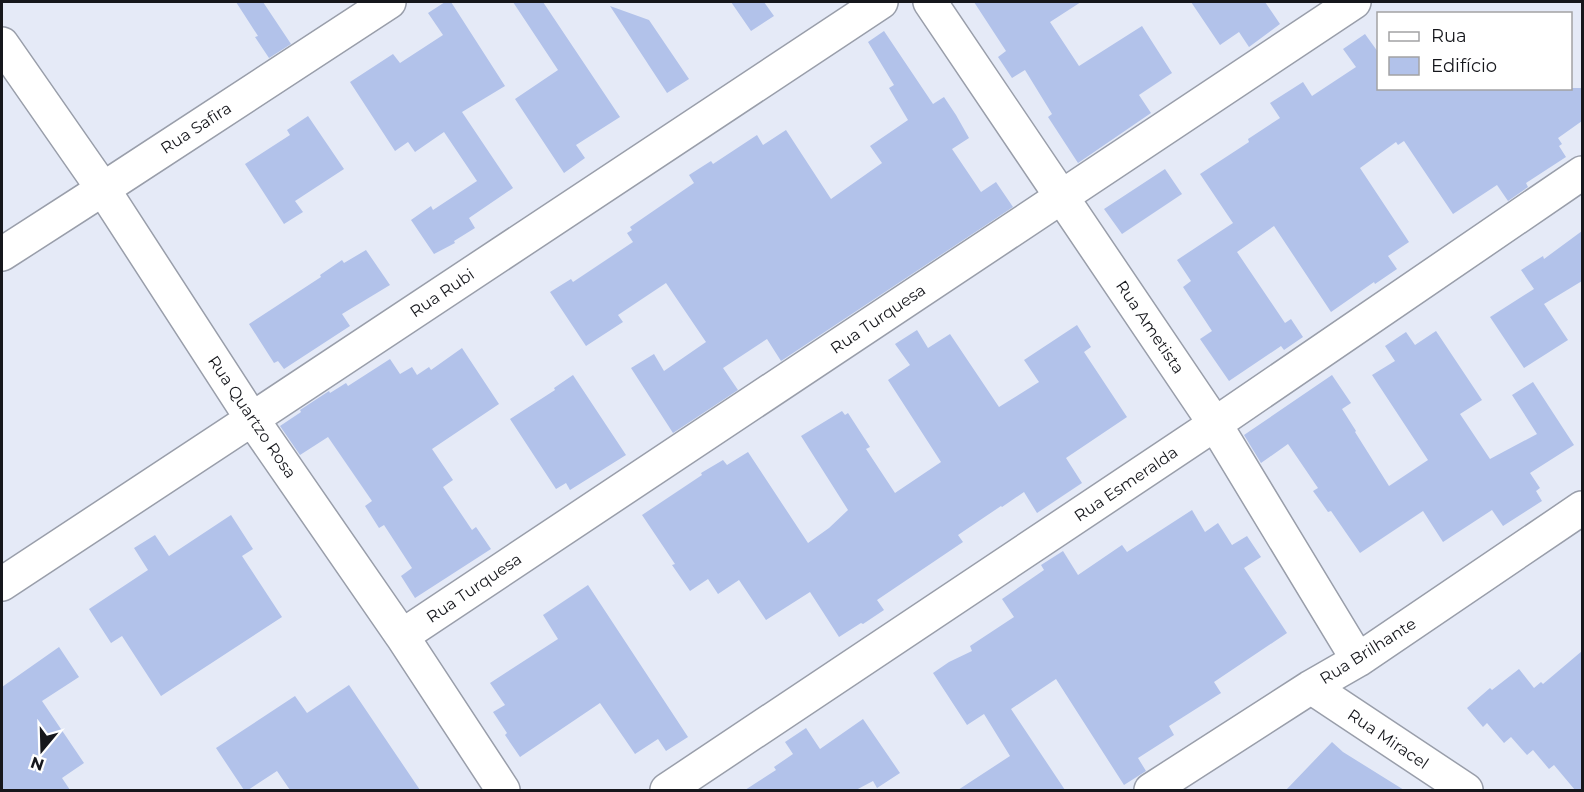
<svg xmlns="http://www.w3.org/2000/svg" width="1584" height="792" font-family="Montserrat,sans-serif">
<rect width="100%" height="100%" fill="#e5eaf7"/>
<!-- building -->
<path fill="#b2c2ea" d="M236,2H263L291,44L269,58L255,37L258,36Z
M445,2H451L505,86L462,112L513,188L469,218L475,228L454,241L455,243L434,254L411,220L431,206L433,210L477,181L444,132L415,152L408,142L395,151L350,82L393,54L400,63L443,35L428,13Z
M513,2H543L620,117L576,145L585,158L564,173L515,99L558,70Z
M731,2H764L774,16L751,31Z
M974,2H1081L1050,22L1079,66L1142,26L1172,73L1139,95L1151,113L1078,163L1048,117L1052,114L1025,70L1012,78L998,57L1006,51Z
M1191,2H1265L1280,24L1249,47L1239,32L1220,45Z
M610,6L649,20L689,79L667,93Z
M884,31L933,104L944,97L956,115L969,138L952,149L981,192L996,182L1013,207L781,361L767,339L723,368L738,390L673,433L631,368L654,354L664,371L706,342L666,283L618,315L623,322L586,346L550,292L571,279L573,282L633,242L627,233L632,230L630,227L694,183L689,175L711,161L713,164L757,135L763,145L786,130L831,199L882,163L870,146L908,120L889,88L894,85L868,42Z
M1365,34L1378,52V88H1582V121L1558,138L1562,144L1559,146L1566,157L1526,183L1528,187L1508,201L1497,185L1453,214L1404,141L1398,145L1396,142L1360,168L1409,242L1388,256L1397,269L1375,284L1374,282L1331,312L1274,226L1237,252L1285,323L1291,319L1303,337L1284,350L1281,346L1229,381L1200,339L1212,331L1183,287L1191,281L1177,260L1233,223L1200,174L1249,142L1248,139L1280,118L1270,103L1303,82L1312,96L1356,67L1343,49Z
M308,116L344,169L295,201L303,212L284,224L245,164L290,135L287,130Z
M1165,169L1182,194L1122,234L1104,209Z
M1582,231V281L1544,304L1568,340L1524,368L1490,317L1534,289L1521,270L1543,256L1544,259Z
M366,250L390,285L342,314L350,326L284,369L278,361L274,363L249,324L321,277L320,275L342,260L344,263Z
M1077,325L1091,347L1084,352L1127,417L1066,458L1082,483L1037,513L1024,492L1002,507L1001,506L958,535L963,542L877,600L884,610L863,624L861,623L839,637L810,592L766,620L739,580L718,594L708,579L690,591L672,565L675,564L642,515L702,475L701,473L723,460L727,465L748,452L808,543L829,528L848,510L801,436L842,411L845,415L848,413L870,447L866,449L895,493L941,462L888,380L910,365L895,344L917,330L928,348L950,334L999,407L1039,382L1024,360Z
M1436,331L1482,400L1460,414L1490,459L1537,434L1512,395L1533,382L1574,445L1530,473L1540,488L1536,491L1542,501L1503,526L1492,510L1443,542L1423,511L1360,553L1331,511L1328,512L1321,502L1313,491L1318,488L1288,444L1261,463L1244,435L1332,375L1351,403L1342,409L1356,431L1355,432L1389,486L1428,460L1372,375L1395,361L1385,346L1406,332L1415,345Z
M462,348L499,404L432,449L453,480L443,487L472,530L476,527L491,549L415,598L401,576L412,568L384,525L379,528L365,506L372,501L328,437L300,455L280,426L301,412L300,410L329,391L330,393L346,383L348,386L390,359L400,374L412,367L417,375L429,367L431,370Z
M573,375L626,455L570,490L566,483L556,489L510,419L555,390L554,388Z
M1192,510L1205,532L1218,523L1232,545L1247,536L1261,557L1244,568L1287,633L1214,682L1221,693L1169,726L1174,735L1138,758L1146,771L1124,785L1056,679L1011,709L1065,790H958L1010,756L984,714L967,725L933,673L949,662L972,651L970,646L1014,617L1002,599L1044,570L1041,565L1063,551L1078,575L1122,545L1127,552Z
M231,515L253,549L242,556L282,617L161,696L122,636L111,643L89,609L148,570L134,548L155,535L169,556Z
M588,585L688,737L666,751L658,739L635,754L600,703L520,757L505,735L507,733L493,712L505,705L490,683L558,639L543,615Z
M59,647L79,677L42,701L84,763L62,778L70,790H2V687Z
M1582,651V790H1575L1554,765L1549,769L1533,750L1527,755L1511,737L1504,743L1487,723L1483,727L1467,708L1490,688L1492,690L1519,669L1534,688L1541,682L1543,684Z
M349,685L420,790H290L277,771L248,790H244L216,748L295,696L307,713Z
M863,719L900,773L877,788L873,781L856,790H745L776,770L774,767L793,754L785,742L806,728L820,749Z
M1332,742L1343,752L1404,790H1286Z"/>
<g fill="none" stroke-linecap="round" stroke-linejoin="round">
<defs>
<path id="minor" d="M930,2L1215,424L1358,660
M2,44L103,189L252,419L402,636L503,790
M2,254L103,189L389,2
M2,584L252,419L881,2
M402,636L1354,2
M1311,687L1466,790
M667,790L1215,424L1582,173
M1151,790L1311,687L1358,660L1582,508"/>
</defs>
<!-- minor casing -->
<use href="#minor" stroke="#999eaa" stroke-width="36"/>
<!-- minor -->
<use href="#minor" stroke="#fff" stroke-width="33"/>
</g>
<g text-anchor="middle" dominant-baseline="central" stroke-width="5" stroke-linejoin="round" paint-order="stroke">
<!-- street labels -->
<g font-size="16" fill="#16171c" stroke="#fff">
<text transform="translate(196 128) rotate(-33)">Rua Safira</text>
<text transform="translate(442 293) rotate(-34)">Rua Rubi</text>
<text transform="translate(878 319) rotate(-34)">Rua Turquesa</text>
<text transform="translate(1150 327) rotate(56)">Rua Ametista</text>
<text transform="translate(252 417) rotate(56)">Rua Quartzo Rosa</text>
<text transform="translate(1126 484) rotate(-34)">Rua Esmeralda</text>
<text transform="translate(474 588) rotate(-34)">Rua Turquesa</text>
<text transform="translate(1368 651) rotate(-32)">Rua Brilhante</text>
<text transform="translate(1388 739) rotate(34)">Rua Miracel</text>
</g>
</g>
<!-- border -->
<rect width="1584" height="792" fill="none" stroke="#16171c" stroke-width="6"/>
<!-- legend -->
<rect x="1377" y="12" width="195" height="78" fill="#ffffff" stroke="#a2a2a4" stroke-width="1.5"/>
<rect x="1389" y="32" width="30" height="9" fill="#ffffff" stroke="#a2a2a4" stroke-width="1.5"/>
<text x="1431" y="42" font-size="18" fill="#16171c">Rua</text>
<rect x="1389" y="57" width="30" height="18" fill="#b2c2ea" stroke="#a2a2a4" stroke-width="1.5"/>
<text x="1431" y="72" font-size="18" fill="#16171c">Edifício</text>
<!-- north arrow -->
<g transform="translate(42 750) rotate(199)" stroke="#ffffff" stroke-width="4.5" paint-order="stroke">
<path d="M0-4.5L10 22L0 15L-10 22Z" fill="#16171c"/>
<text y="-9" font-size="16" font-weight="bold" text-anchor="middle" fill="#16171c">N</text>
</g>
</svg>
